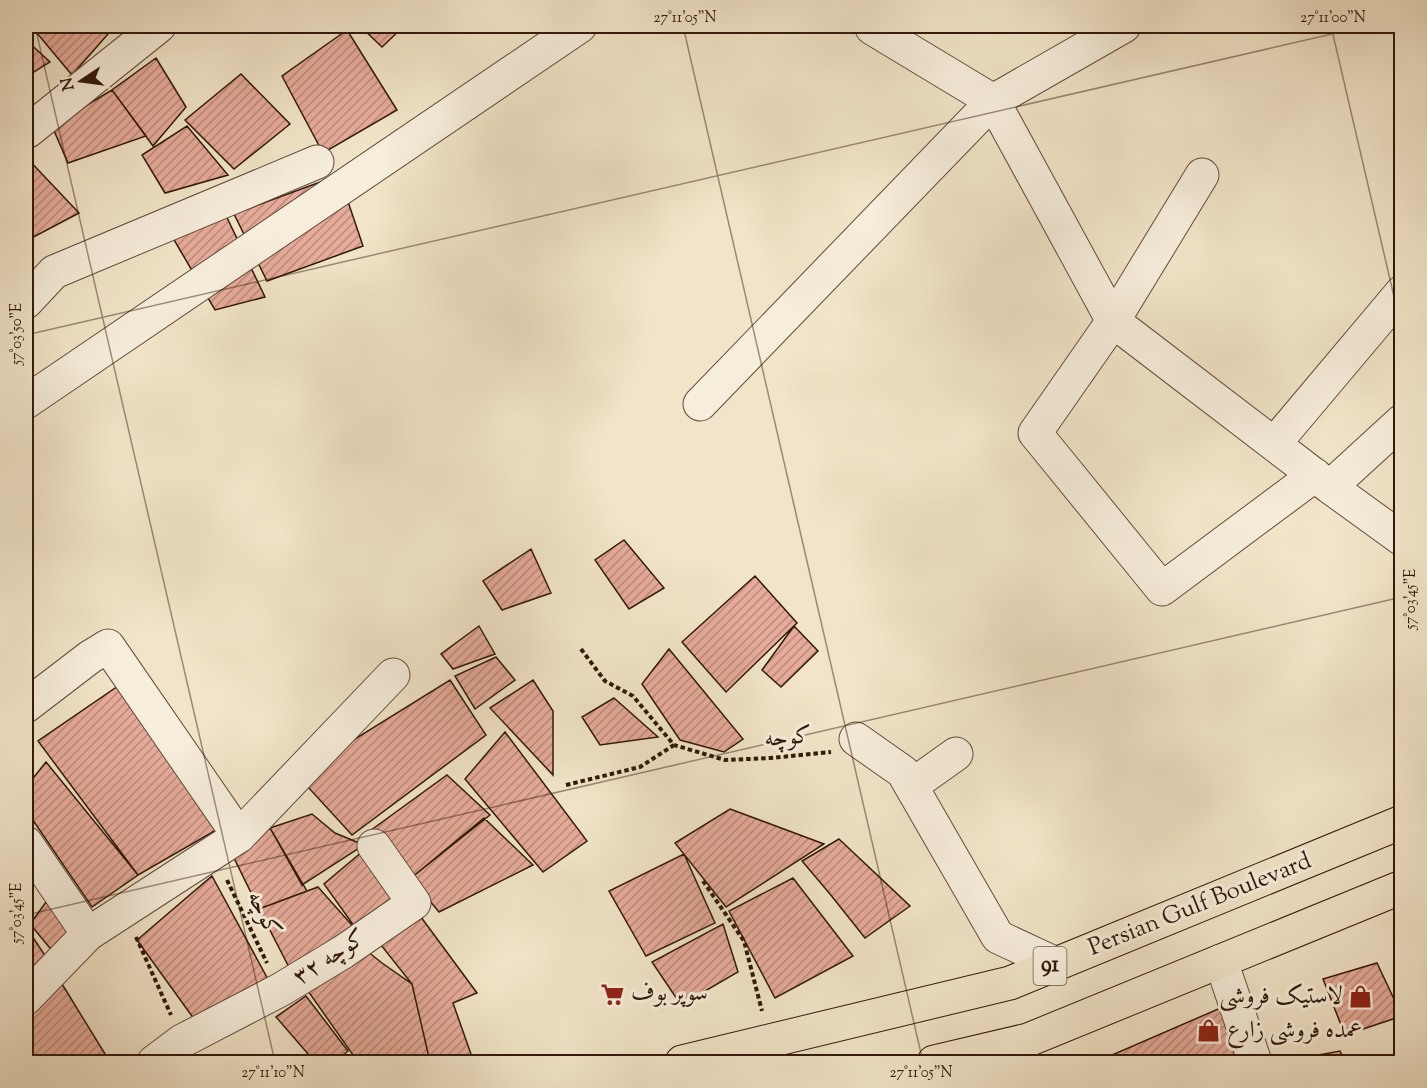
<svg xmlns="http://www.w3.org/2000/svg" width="1427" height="1088" font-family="'Sorts Mill Goudy',Amiri,serif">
<defs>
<pattern id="building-hatch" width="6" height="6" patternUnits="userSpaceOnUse" patternTransform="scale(1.5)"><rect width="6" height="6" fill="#e6ab9a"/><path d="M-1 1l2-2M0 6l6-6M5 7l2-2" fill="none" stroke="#bb8a7c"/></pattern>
</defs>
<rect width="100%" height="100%" fill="#f1e4c8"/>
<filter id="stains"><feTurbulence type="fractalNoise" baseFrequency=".00333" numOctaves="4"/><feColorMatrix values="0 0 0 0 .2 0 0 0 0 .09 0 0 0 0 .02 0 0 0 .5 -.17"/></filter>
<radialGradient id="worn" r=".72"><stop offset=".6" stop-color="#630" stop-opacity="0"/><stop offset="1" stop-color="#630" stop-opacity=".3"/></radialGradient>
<!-- building -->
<path fill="url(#building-hatch)" stroke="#31190a" stroke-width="1.5" d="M31,26H115L72,75Z
M360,26H404L382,47Z
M347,30L397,110L323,153L282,76Z
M26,40L50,62L26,77Z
M156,58L186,107L153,146L112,90Z
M241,74L290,124L234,169L185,120Z
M112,90L146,136L68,163L52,126Z
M187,126L228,175L165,193L142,155Z
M26,157L79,213L26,241Z
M339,175L363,246L267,281L234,214Z
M220,203L265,297L215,310L166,226Z
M624,540L664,588L629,609L595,560Z
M531,549L551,593L502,610L483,581Z
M755,576L797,623L726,692L682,642Z
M479,626L495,654L453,669L441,654Z
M794,626L818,651L781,687L762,670Z
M669,649L743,739L724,752L680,740L642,684Z
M496,657L515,680L475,709L455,676Z
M450,680L486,735L352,835L297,775Z
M533,680L553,711V775L490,708Z
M121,684L218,829L138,875L38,741Z
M614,698L658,737L600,745L582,717Z
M505,732L587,841L543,872L465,779Z
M46,762L138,875L92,907L26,810V787Z
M447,775L490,815L411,878L367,833Z
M730,809L824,844L726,907L675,843Z
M312,814L335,833L364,845L302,885L270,828Z
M484,818L533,865L439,912L411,878Z
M270,828L307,891L259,909L233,856Z
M839,839L910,906L865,938L830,894L802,861Z
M363,851L406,908L359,933L324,884Z
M684,854L715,923L646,956L609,891Z
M212,876L270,983L202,1030L137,940Z
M793,878L853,956L775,998L729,911Z
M318,887L359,933L293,975L259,909Z
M49,898L73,927L54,953L30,924Z
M418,913L477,993L453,1003L472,1057L448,1062H430L412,984L377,940Z
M723,924L738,972L681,1005L652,962Z
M26,927L50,963L26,982Z
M367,951L382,963L412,984L430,1062H358L308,991Z
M1377,963L1402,1016L1345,1035L1323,979Z
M62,984L110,1062H34L26,1049V1014Z
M306,996L348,1051L335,1062H315L276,1017Z
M1239,1000L1262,1062H1096Z
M1340,1051L1345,1062H1287L1286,1061Z"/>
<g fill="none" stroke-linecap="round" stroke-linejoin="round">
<defs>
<path id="minor" d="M871,26L872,28L993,101L1113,321L1330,487L1402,539
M26,131H28L159,26
M1202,175L1113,321L1035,433L1162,589L1315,475
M26,302L54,272L317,162
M26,402L580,26
M700,404L993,101L1124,26
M1274,444L1402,292
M1330,487L1402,421
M26,706L90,657L108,646L239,836L88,934
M856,739L903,772L911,786
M956,754L911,786L998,937L1056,964
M239,836L393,675
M26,843L88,934L26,998
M1221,961L1255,1062
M154,1062L182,1041L280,990L343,952L414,903L374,846"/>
<path id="highway" d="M682,1062L1010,983L1402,822
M934,1062L1028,1040L1402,887"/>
</defs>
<!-- minor casing -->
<use href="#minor" stroke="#614c3a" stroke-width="35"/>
<!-- highway casing -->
<use href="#highway" stroke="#31190a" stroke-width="35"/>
<!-- path -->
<path stroke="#31190a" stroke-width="4" stroke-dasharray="4.5 3" stroke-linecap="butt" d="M581,649L605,681L633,696L674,745L725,760L771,758L831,752
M566,785L640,767L674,745
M227,880L267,963
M703,881L744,941L762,1011
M136,937L171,1015"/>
<!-- minor -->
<use href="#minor" stroke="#f6eddb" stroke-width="33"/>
<!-- highway -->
<use href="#highway" stroke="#f1e4c8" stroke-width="33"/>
</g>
<!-- ticks -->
<path fill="none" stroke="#31190a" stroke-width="1.5" stroke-opacity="0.45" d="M35,26L275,1062M683,26L923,1062M1331,26L1402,331M26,335L1367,26M26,915L1402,597"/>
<!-- icons -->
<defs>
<symbol id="supermarket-bare" viewBox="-9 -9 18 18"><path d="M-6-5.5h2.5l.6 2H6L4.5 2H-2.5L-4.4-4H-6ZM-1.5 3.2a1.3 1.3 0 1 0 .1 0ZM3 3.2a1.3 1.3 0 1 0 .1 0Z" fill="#8f2418" stroke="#f6eddb" stroke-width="2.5" paint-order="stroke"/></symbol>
<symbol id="shop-bare" viewBox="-9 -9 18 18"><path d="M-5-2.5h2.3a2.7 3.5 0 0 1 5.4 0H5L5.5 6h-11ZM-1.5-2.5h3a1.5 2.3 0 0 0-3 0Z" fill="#8f2418" stroke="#f6eddb" stroke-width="2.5" paint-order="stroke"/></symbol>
</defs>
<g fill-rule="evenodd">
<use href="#supermarket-bare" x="596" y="978" width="33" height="33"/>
<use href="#shop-bare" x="1344" y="980" width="33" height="33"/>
<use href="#shop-bare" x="1192" y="1014" width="33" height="33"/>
</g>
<g text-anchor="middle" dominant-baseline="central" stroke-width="6" stroke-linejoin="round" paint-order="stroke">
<!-- shield labels -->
<rect fill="#f6eddb" stroke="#6c5949" stroke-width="1.5" x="1033.5" y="947" width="33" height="38" rx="4.5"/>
<g font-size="22" font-weight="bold" fill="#31190a">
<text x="1050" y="966">91</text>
</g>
<!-- street labels -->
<g font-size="24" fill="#31190a" stroke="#f6eddb">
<text transform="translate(788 738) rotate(-5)">کوچه</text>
<text transform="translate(1200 905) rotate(-22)">Persian Gulf Boulevard</text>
<text transform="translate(263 914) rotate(64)">کوچه</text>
<text transform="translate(330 958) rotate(-33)">کوچه ۳۲</text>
</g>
<!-- poi labels -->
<g font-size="24" fill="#31190a" stroke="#f6eddb" text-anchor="start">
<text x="631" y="994">سوپر بوف</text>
<text x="1343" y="997" text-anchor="end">لاستیک فروشی</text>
<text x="1227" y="1031">عمده فروشی زارع</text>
</g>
</g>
<!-- margin -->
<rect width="1427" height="1088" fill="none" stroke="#f1e4c8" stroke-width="66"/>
<!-- north arrow -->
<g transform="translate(81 81) rotate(257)" stroke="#f6eddb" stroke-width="4.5" paint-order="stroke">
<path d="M0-4.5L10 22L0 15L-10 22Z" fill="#31190a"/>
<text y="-9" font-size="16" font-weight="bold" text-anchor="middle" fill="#31190a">N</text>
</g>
<rect x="33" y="33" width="1361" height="1022" fill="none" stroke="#31190a" stroke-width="2"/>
<g font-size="15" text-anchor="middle" fill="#31190a">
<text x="685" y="22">27°11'05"N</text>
<text x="1333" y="22">27°11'00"N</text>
<text transform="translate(16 334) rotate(-90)" y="5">57°03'50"E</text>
<text transform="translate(1410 599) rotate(-90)" y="5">57°03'45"E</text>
<text transform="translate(16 913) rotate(-90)" y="5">57°03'45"E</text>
<text x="273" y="1077">27°11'10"N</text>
<text x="921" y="1077">27°11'05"N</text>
</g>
<rect width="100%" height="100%" filter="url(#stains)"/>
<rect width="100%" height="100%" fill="url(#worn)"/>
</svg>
